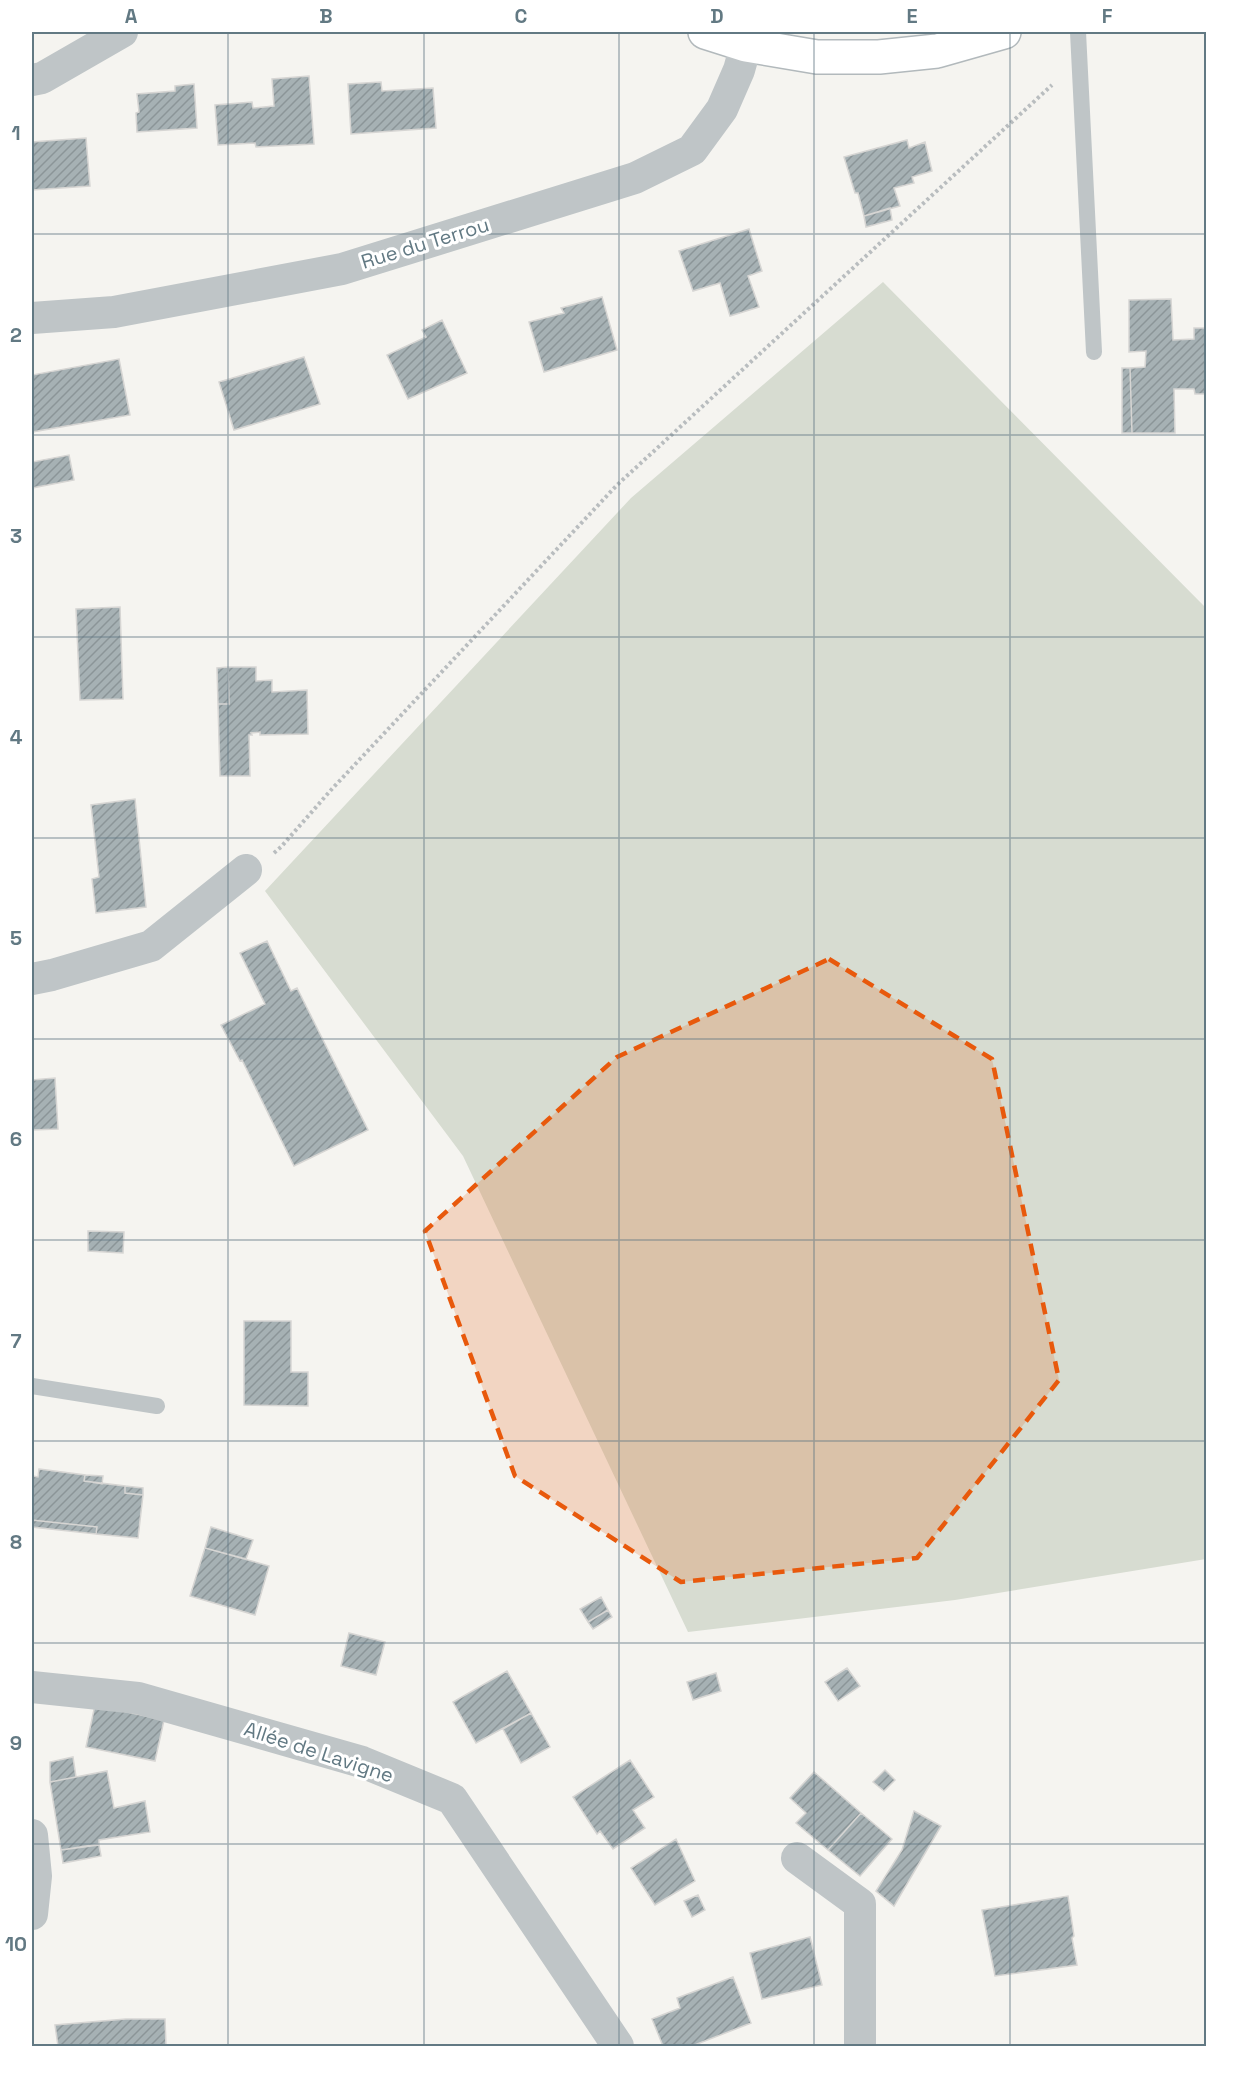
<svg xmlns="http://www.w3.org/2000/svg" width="1238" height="2078" font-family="'Space Grotesk',sans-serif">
<defs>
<pattern id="building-hatch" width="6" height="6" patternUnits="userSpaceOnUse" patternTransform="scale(1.5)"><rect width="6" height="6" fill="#a6b1b4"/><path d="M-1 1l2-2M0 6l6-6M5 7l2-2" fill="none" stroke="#8b9598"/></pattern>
</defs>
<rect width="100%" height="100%" fill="#f5f4f0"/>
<!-- green -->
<path fill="#d7dcd1" d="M883,282L1206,608V1559L955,1600L688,1632L463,1156L265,891L631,498Z"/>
<!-- building -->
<path fill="url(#building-hatch)" stroke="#d6d5d3" stroke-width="1.5" d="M309,76L314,144L256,147L255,143L218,145L215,105L252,102L253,108L274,106L272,79Z
M381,82L382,91L433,88L436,128L351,134L348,84Z
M194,84L197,128L137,132L136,113L139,112L137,94L175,91V86Z
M86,138L90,186L32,190V142Z
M907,140L909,148L925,142L932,171L912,177L914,183L894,188L900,206L864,216L858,193H855L844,157Z
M890,208L892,220L866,227L864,216Z
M749,229L762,271L748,276L759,307L730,316L720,283L693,291L679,251Z
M602,297L617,350L544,372L529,322L564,313L561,308Z
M1171,299L1173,340L1194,339V328H1206V394H1195L1194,389H1174L1175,433H1132L1130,368L1145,367L1146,351L1129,352V300Z
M442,320L467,373L408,399L387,355L426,337L422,330Z
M304,357L320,404L234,430L219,382Z
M119,359L130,415L32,432V375Z
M1122,368H1130L1132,433H1122Z
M69,455L74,480L32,488V462Z
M120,607L123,699L80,700L76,609Z
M228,667H256V681L272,680V692L307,690L308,734L260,735V732L251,733L252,735H249L250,776H220L218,704H229Z
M228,667L229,704H218L217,668Z
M135,799L146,907L96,913L92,879L99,877L91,805Z
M267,941L291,991L297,988L368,1130L294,1166L242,1060L240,1061L221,1025L265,1004L240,953Z
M55,1078L58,1129L32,1130V1080Z
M88,1231L124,1232L123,1253L88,1251Z
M244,1321H291V1372H308V1406L244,1405Z
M39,1469L85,1475L84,1481L125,1486V1493L143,1495L138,1538L96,1534L97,1527L32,1520V1476L38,1477Z
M85,1475L103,1476L102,1484L84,1481Z
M125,1486L143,1488V1495L125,1493Z
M32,1520L97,1527L96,1534L32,1527Z
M211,1527L253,1540L246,1559L205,1548Z
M205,1548L269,1566L255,1615L190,1596Z
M601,1597L608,1610L588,1622L580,1609Z
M608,1610L612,1617L593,1629L588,1622Z
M349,1633L385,1642L376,1675L341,1666Z
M847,1668L860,1686L838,1701L825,1682Z
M507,1671L531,1713L476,1743L453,1702Z
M716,1673L721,1691L693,1700L687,1682Z
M95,1705L164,1720L155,1761L86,1747Z
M531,1713L550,1747L521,1763L503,1729Z
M73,1757L76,1777L50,1782V1762Z
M630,1760L654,1797L633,1810L645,1828L613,1849L600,1831L597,1834L573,1797Z
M885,1770L895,1780L884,1791L873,1782Z
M107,1771L114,1808L145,1801L150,1832L99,1840V1844L61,1850L50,1782Z
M814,1772L861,1813L828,1850L796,1823L806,1813L790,1798Z
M914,1811L941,1826L894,1906L876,1891L902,1850Z
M861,1813L892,1839L860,1876L828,1850Z
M676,1839L695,1881L655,1905L631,1868Z
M99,1845L101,1856L63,1863L61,1850Z
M698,1895L705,1910L692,1917L684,1901Z
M1068,1896L1074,1936L1072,1938L1077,1965L995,1976L982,1910Z
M810,1937L822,1985L762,1999L750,1953Z
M733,1977L751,2023L692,2046H663L652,2019L680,2008L677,1998Z
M126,2019H165L166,2046H58L55,2025Z"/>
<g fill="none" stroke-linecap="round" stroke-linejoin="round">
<defs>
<path id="secondary" d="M705,32L746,45L817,57H879L937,51L1004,32"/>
</defs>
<!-- secondary casing -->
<use href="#secondary" stroke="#b2b9bc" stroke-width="36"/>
<!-- path -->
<path stroke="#b9bdbf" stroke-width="4" stroke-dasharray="3 3" stroke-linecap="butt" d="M274,853L281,847L331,790L617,485L1052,85"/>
<!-- lane -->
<path stroke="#bfc5c7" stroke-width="16" d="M1078,32L1094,352
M32,1386L157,1406"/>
<!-- street -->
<path stroke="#bfc5c7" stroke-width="32" d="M32,80L42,78L122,32
M32,318L114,312L342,269L635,178L692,150L722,109L739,70L746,45
M32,979L52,975L151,946L246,870
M32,1687L138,1698L362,1762L452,1799L618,2046
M32,1835L36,1876L32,1914
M797,1858L860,1904V2046"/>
<!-- secondary -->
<use href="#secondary" stroke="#fff" stroke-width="33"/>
</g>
<!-- marked area -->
<path fill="#e8590c" fill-opacity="0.2" stroke="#e8590c" stroke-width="4.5" stroke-dasharray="12 8" stroke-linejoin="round" d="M829,959L992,1059L1059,1380L917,1558L681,1582L515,1476L425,1231L617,1057Z"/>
<!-- grid -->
<path fill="none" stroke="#627983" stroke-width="1.5" stroke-opacity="0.55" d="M228,32V2046M424,32V2046M619,32V2046M814,32V2046M1010,32V2046M32,234H1206M32,435H1206M32,637H1206M32,838H1206M32,1039H1206M32,1240H1206M32,1441H1206M32,1643H1206M32,1844H1206"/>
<g text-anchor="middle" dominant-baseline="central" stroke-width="6" stroke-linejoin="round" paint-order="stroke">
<!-- street labels -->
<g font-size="20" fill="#627983" stroke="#fff">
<text transform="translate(425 243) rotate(-17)">Rue du Terrou</text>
<text transform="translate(319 1752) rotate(18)">Allée de Lavigne</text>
</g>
</g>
<!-- border -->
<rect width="1238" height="2078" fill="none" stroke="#ffffff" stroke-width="66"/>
<rect x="33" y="33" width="1172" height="2012" fill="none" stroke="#627983" stroke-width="2"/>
<g font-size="20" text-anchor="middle" font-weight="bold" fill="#627983">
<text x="131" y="23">A</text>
<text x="326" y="23">B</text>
<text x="521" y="23">C</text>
<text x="717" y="23">D</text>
<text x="912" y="23">E</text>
<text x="1107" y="23">F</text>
<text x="16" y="140">1</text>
<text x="16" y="342">2</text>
<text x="16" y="543">3</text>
<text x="16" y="744">4</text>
<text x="16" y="945">5</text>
<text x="16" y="1146">6</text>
<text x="16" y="1348">7</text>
<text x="16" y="1549">8</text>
<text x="16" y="1750">9</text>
<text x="16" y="1951">10</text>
</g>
</svg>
